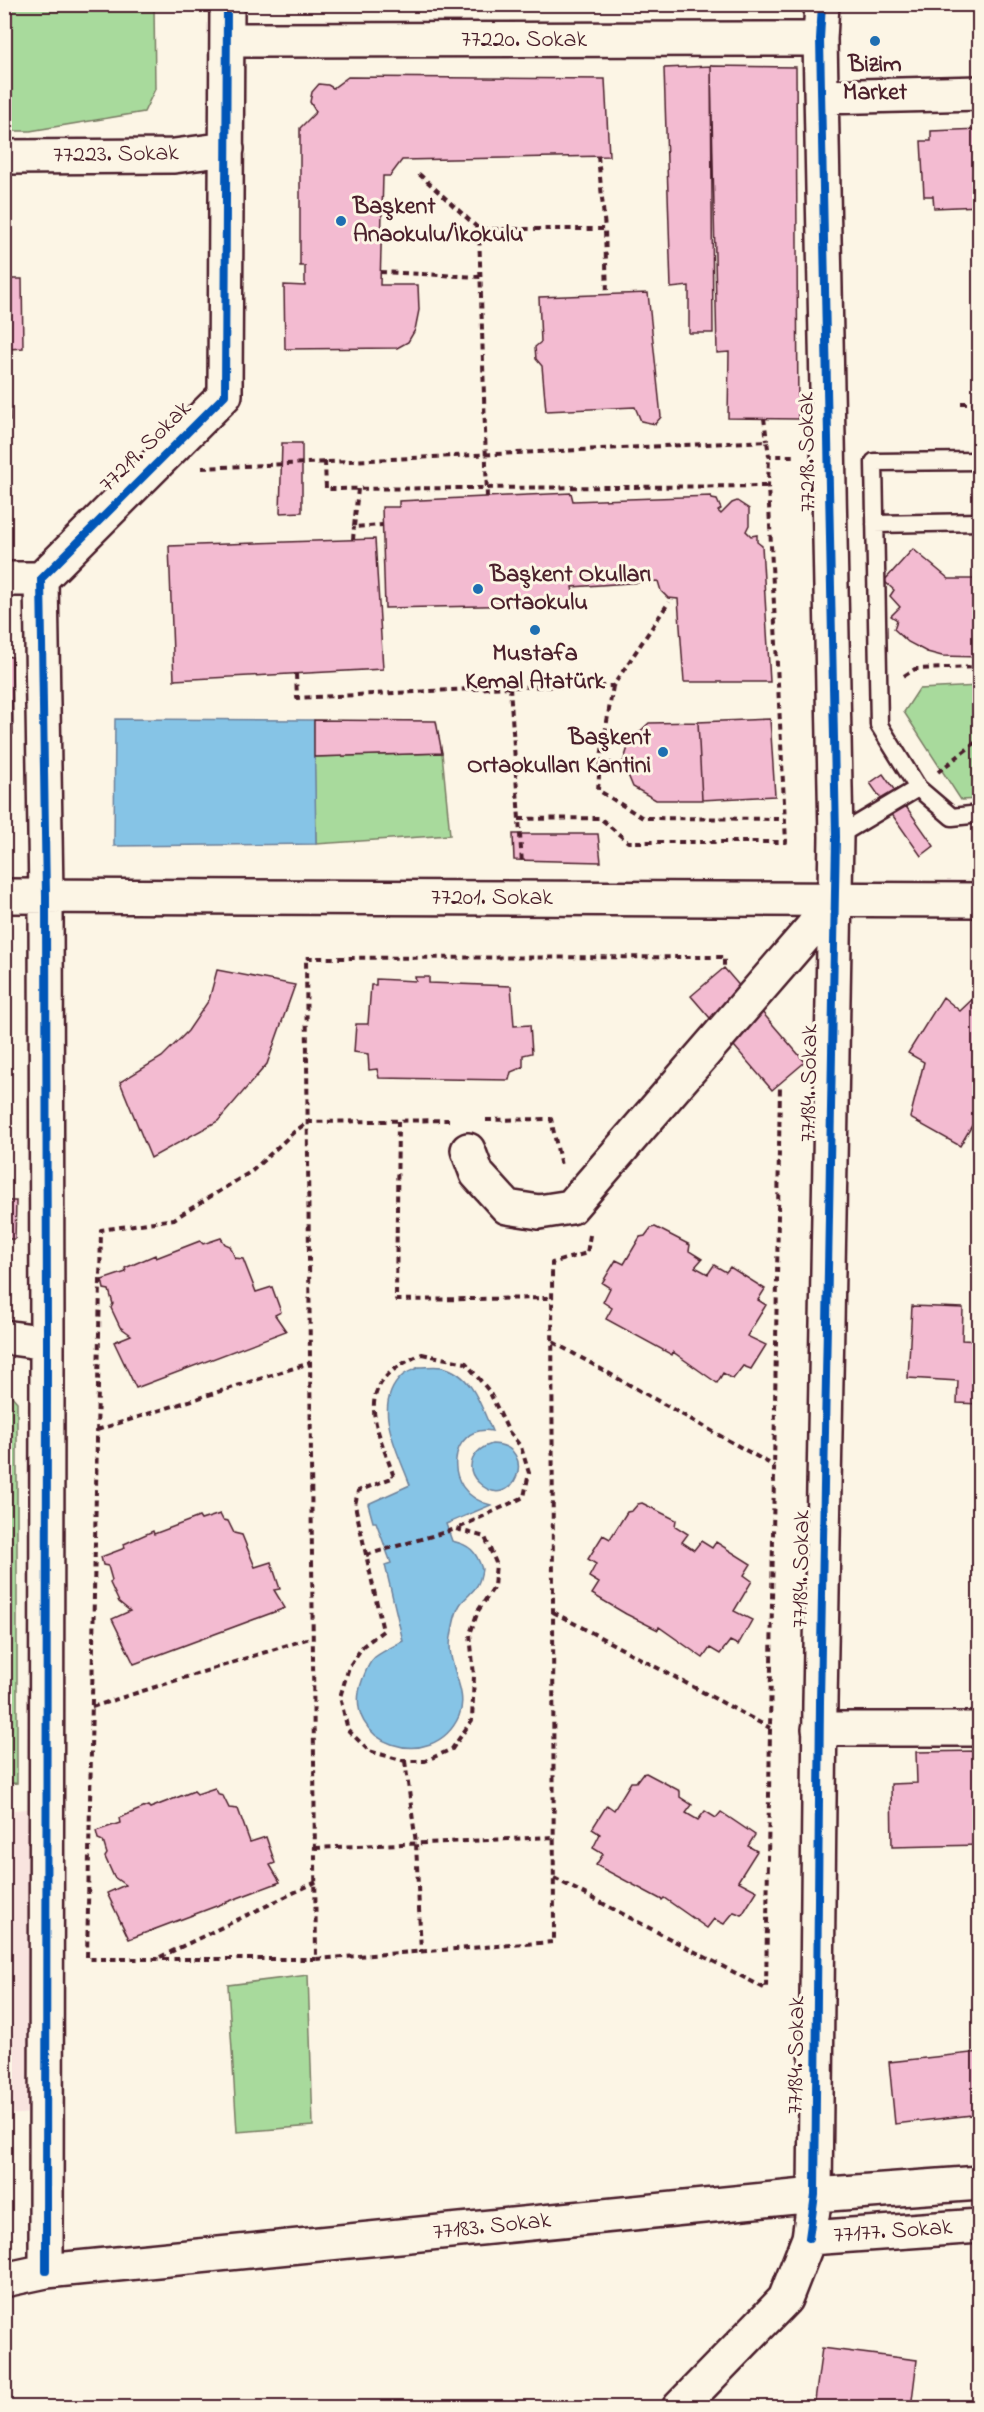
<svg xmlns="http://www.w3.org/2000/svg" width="984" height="2412" font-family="'Indie Flower',sans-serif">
<rect width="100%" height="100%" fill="#fcf5e5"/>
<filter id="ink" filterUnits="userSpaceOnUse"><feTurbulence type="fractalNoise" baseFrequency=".0167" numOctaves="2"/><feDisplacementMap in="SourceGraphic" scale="12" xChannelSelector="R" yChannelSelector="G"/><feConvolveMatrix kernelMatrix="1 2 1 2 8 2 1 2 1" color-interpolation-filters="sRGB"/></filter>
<g filter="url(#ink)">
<!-- built -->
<path fill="#f9e4df" d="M27,1809L49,2112L5,2115V1811Z"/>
<!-- green -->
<path fill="#a8da9c" stroke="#797c64" stroke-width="1.5" d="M4,5H154L155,89L144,112L30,131H5Z
M979,686V799L961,800L904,712L919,689Z
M442,753L450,835L316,844L314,757Z
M5,1388L17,1402V1783L5,1784Z
M308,1975L313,2126L237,2132L228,1985Z"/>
<!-- water -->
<path fill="#86c4e6" stroke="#6e829b" stroke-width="1.5" d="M115,719L314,720L316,844L114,846Z
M419,1367C426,1367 435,1366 442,1367C472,1373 481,1406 492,1431C450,1423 438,1492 491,1505L446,1524L452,1541C470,1545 476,1551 482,1569C479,1589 474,1589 462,1602C455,1610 453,1626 451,1637C445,1665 470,1690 459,1716C433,1775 339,1744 362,1681C365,1673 368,1663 375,1657C383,1651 394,1646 403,1641L385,1565L391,1563L376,1522H373L368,1504L410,1485C399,1453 370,1406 402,1376C406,1372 414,1370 419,1367Z
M492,1444C541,1445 513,1517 478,1482C463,1467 474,1449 492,1444Z"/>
<!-- building -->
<path fill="#f3bbd1" stroke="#4a1f2b" stroke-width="1.5" d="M711,66L796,67L798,419L728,418L729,352L717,353Z
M711,66L713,333H689V286L671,288L664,68Z
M348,77L605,79L609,156L402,160L390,176H383L380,285H418L419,310L415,330L408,342L397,348L285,349L284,285L305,286V266H300V128L316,112L310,102L312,92L319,84L328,85L333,88Z
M980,129V206L934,208L933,196H924L921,141H931V131Z
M4,209H8V279H22L23,348L9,349L10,421H4Z
M648,293L661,417L655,424L641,421L635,407L546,411L542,366L536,359L535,347L541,342L539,297Z
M282,443H302V512L280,513Z
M571,493L573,501L711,496L712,499L717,500L721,509L718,511L721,514L732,503L737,501L749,509V525L746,531L751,536L757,535V542L762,546L770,682H684L678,599L668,598L661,591L658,581L572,587L575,604L385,608L382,507H399V501Z
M375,539L383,669L174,680L169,546Z
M913,549L949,579H980V657L942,656L927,652L908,642L894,629L897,620L891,616L900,607L890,596L894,590L884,581Z
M4,656L12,657L13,734H4Z
M770,719L775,796L702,800L698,722Z
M314,720L436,721L442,753L314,757Z
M698,722L702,800H656L633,787L623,763L630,741L649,723Z
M883,774L934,846L921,856L870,783Z
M513,834H598L601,862L514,860Z
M724,968L805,1062L772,1090L691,996Z
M217,970L295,985L267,1064L218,1121L151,1158L120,1082L162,1057L188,1031L209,1000Z
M415,977H429V983L511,986L514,1026L530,1025L532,1053L523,1055V1067L511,1072L509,1080L379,1078L377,1069L369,1070L368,1054L354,1052L356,1024H368L371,985H376V979L416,981Z
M980,992V1112L960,1146L910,1118L924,1062L908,1053L943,997L960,1011Z
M4,1201H16L15,1239H4Z
M655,1227L690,1245L689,1251L702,1259L695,1267L708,1274L714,1265L726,1272L730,1267L765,1289L758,1300L766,1305L747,1336L766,1345L751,1369L743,1366L733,1379L723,1373L717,1383L673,1352L672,1355L606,1319L612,1308L603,1302L610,1288L602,1283L616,1260L624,1264L640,1237L645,1236L651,1228Z
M221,1238L225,1244L230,1246L235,1258L243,1259L256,1292L272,1287L281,1312L275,1315L286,1331L136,1388L114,1342L131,1335L120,1327L111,1308L113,1304L109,1290L104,1289L102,1280L126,1272L125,1268L155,1255L156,1258L200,1241L203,1244Z
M912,1306L963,1308L962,1340L980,1341V1404L957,1403L958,1381L908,1378Z
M642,1503L676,1520L675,1526L688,1534L682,1542L694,1550L701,1541L712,1548L716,1542L751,1564L744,1575L752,1581L734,1611L752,1620L738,1645L730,1641L720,1654L710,1648L703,1658L659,1627L658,1630L626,1614L592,1594L599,1583L589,1577L596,1564L588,1559L603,1535L610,1539L627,1512L632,1511L638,1504Z
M220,1514L223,1520L228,1521L234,1533L242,1535L255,1567L271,1562L280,1589L274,1590L285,1608L134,1664L112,1619L130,1611L119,1602L110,1583L112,1580L108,1566L103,1565L101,1557L125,1548L124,1544L153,1531L154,1534L199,1517L201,1520Z
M979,1572H980V1645H978Z
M980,1751V1845L892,1847L891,1784L917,1783L916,1752Z
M646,1773L680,1791V1797L692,1805L686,1813L698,1820L705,1811L716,1818L721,1812L755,1835L748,1846L757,1851L738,1881L757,1891L742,1915L734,1912L724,1924L714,1919L707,1928L664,1898L662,1900L596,1865L603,1854L593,1848L600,1834L592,1829L607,1805L614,1810L631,1782H636L642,1774Z
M215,1788L219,1795L223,1796L229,1808L238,1809L250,1842L266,1837L275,1863L270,1865L280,1882L129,1939L107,1893L125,1885L114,1877L105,1857L107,1854L103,1841L98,1839L96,1831L120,1823L119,1818L148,1806L150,1808L194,1791L197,1794Z
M980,2052V2114L895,2124L889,2062Z
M822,2348L917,2360L911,2408H814Z"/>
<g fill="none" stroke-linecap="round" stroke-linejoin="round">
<defs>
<path id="service" d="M980,461L874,462L879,725L918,788L952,817L980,814
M875,524L980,522
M836,837L918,788"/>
<path id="minor" d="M228,40L820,39
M822,97L980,93
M4,157L174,156L227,149
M4,579H41
M4,896L980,900
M468,1150L477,1174L507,1207L539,1212L571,1207L812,928L833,900
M4,1337L47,1343
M819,1729H980
M809,2238L815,2195L820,1702L836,837L820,39L822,4
M46,2271L47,1343L46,896L41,579L225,395L227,4
M4,2280L46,2271L815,2195L980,2183
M679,2408L785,2299L809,2238L980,2226"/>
</defs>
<!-- service casing -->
<use href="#service" stroke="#4a1f2b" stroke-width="21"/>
<!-- minor casing -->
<use href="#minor" stroke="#4a1f2b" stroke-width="38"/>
<!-- path -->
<path stroke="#4a1f2b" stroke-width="4" stroke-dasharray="6 4.5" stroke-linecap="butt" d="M598,156L605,229
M419,174L479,229H605L607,295
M479,229L487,497
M380,272L481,277
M961,403H980
M764,418L767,441
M325,461L326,489L768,486
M202,468L767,441L769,456H796
M358,489L354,527L383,525
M353,540L354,527
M296,674L297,698L510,687L613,686L669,602
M904,676L915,669L980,667
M613,686L600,763H623
M510,687L522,864
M600,763L598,790L643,818L784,819
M938,772L980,739
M519,819L600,818L628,842H786L768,486L769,456
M486,1120L551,1119L561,1166
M398,1121L396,1300L552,1298
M590,1235L587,1253L552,1263L554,1942L316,1959L306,958L724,957V968
M553,1342L774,1466
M422,1354L466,1363L489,1391L509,1432L521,1447L529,1473L524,1497L456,1529L485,1537L496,1563L494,1587L478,1611L470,1634L474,1676L472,1720L452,1749L425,1761H405L369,1751L348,1730L340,1697L349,1667L363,1646L383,1631L355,1505L358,1491L394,1477C374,1419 351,1385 422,1354Z
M97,1430L310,1363
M366,1555L456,1529
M553,1612L770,1728
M92,1707L313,1637
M405,1761L416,1843L421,1952
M315,1848L554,1837
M554,1878L766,1989L780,1084
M160,1957L316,1882
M316,1959H87L101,1230L174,1219L252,1171L294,1132L308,1122L449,1120"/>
<!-- service -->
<use href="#service" stroke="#fcf5e5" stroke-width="16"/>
<!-- minor -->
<use href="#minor" stroke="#fcf5e5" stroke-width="33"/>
<defs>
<path id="cycleway" d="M809,2238L815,2195L820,1702L836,837L820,39L822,4
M46,2271L47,1343L46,896L41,579L225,395L227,4"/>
</defs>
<!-- cycleway casing -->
<use href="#cycleway" stroke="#fcf5e5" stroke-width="11"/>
<!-- cycleway -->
<use href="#cycleway" stroke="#0057b8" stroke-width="8"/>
</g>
</g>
<!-- markers -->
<g fill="#1f6fb2" stroke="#fcf5e5" stroke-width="2">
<circle cx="875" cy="41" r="6"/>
<circle cx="341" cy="221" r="6"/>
<circle cx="478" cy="589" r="6"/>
<circle cx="535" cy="630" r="6"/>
<circle cx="663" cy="752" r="6"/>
</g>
<g text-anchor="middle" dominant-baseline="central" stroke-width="6" stroke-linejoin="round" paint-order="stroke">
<!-- street labels -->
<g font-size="24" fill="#4a1f2b" stroke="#fcf5e5">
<text x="524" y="40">77220. Sokak</text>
<text transform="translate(116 155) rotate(-1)">77223. Sokak</text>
<text transform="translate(146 447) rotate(-45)">77219. Sokak</text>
<text transform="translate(808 452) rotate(-91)">77218. Sokak</text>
<text x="492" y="898">77201. Sokak</text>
<text transform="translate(810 1083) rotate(-89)">77184. Sokak</text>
<text transform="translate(802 1569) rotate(-89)">77184. Sokak</text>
<text transform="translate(797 2055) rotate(-89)">77184. Sokak</text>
<text transform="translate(492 2227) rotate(-6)">77183. Sokak</text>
<text transform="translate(893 2232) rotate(-4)">77177. Sokak</text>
</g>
<!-- poi labels -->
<g font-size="24" font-weight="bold" fill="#4a1f2b" stroke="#fcf5e5">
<text x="875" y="65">Bizim<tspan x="875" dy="28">Market</tspan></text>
<text x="353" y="207" text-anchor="start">Başkent<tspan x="353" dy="28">Anaokulu/İkokulu</tspan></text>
<text x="490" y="575" text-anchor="start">Başkent Okulları<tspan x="490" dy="28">Ortaokulu</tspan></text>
<text x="535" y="654">Mustafa<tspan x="535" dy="28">Kemal Atatürk</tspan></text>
<text x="651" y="738" text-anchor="end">Başkent<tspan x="651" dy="28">Ortaokulları Kantini</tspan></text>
</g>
</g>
<!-- margin -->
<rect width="984" height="2412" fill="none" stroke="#fcf5e5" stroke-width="24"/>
<rect x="12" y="12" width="960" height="2388" fill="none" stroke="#4a1f2b" stroke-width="2" filter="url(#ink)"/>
</svg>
